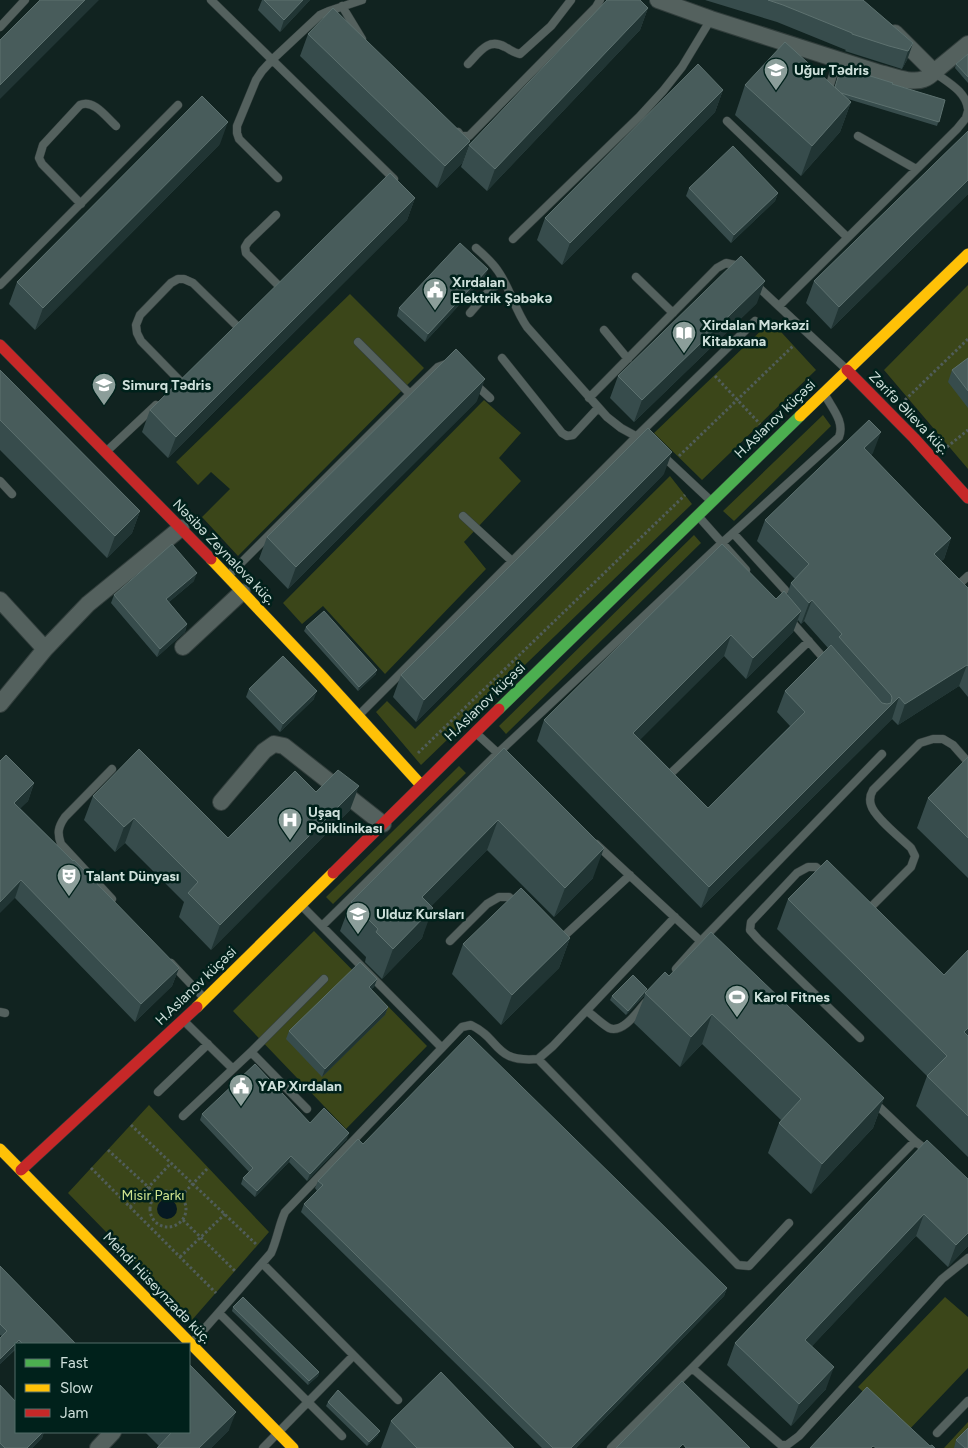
<svg xmlns="http://www.w3.org/2000/svg" width="968" height="1448" font-family="Figtree,sans-serif">
<rect width="100%" height="100%" fill="#112320"/>
<!-- green -->
<path fill="#3b4619" d="M968,285V469L884,370Z
M350,294L424,368L238,556L202,517L230,489L211,472L198,485L176,462Z
M771,321L816,370L702,480L654,433Z
M484,400L521,433L499,458L521,481L464,542L486,569L385,674L323,606L302,624L283,603Z
M823,415L831,426L734,521L723,511Z
M670,476L692,504L421,765L376,712L387,701L415,729Z
M694,535L701,543L506,734L499,726Z
M459,766L466,773L333,904L326,897Z
M314,931L427,1046L346,1129L233,1011Z
M149,1105L269,1232L192,1320L68,1193Z
M945,1297L968,1317V1368L906,1433L858,1387Z
M968,1422V1448H944Z"/>
<!-- water -->
<path fill="#061922" d="M157 1209a10 10 0 1 1 20 0a10 10 0 1 1-20 0Z"/>
<g fill="none" stroke-linecap="round" stroke-linejoin="round">
<defs>
<path id="lane" d="M211,0L394,179
M342,6L362,39
M0,27L25,0
M468,64C479,53 488,37 505,47C511,50 514,53 520,54L551,26L571,0
M934,72C947,82 966,91 968,109
M828,91L838,59
M727,121L847,237
M458,132L461,136H469L596,7L600,0
M858,136L916,169
M278,178L239,139L237,133V126L256,80L262,71L273,59L320,15L329,11L362,0
M81,204L42,164L39,158L43,145L80,105C94,99 106,117 116,126
M276,215L248,242L245,247L246,253L278,285
M513,239L640,116L663,91L682,67L711,19
M476,248C484,255 492,262 498,271C510,288 515,310 527,327L607,417L621,428L641,439
M636,277L673,313
M755,284L845,368
M0,285L178,105
M779,306L957,129L966,118L968,111
M470,313L489,291L503,280
M604,330L628,359
M358,342L410,394
M502,358L562,433L567,436L573,435L598,408
M180,381L141,341L137,333L136,325L140,315L171,283L178,279H184L193,283L237,326
M475,384L490,398
M589,398L717,268L726,263L735,265L739,269
M108,450L156,405
M662,455L710,500
M0,481L12,494
M463,516L513,562
M699,517L746,570
M733,533L785,590
M229,575L410,394L438,367L446,364
M955,588L968,576
M790,620L827,662
M360,714L637,436L755,321
M477,734L502,757
M112,769L65,817C58,827 57,833 61,844L112,899
M667,777L809,641
M596,844L709,949
M824,874L816,867H808L797,873L751,922L750,930L758,939L860,1038
M303,907L442,1048
M866,908L871,907L911,867L915,856L911,848C902,839 874,817 871,805C869,799 870,795 873,790L920,743L933,739H943L953,745L968,762
M322,926L498,753L722,543L839,437C845,422 832,408 825,395
M559,937L562,938L630,875
M450,941L487,904L499,897H509L517,904
M171,963L204,998
M676,969L701,941L882,754
M587,1011C594,1016 602,1024 609,1028C623,1034 638,1011 646,1002
M0,1012L5,1013
M185,1022L233,1069
M251,1052L324,979
M538,1059L553,1046L675,917
M158,1092L208,1044
M875,1103L915,1141L929,1152
M183,1116L251,1052L307,1109
M263,1264L398,1400
M219,1313L342,1436
M192,1343L271,1253C277,1240 279,1225 285,1212L462,1027L471,1025C501,1039 493,1063 538,1059L738,1265L749,1266L789,1223
M692,1368L781,1445H787L799,1436L942,1279L968,1258
M937,1433L968,1401
M263,1448L353,1356
M611,1448L692,1368L915,1141"/>
<path id="street" d="M658,0L711,19L880,73C893,76 911,84 924,79C927,78 931,75 934,72
M895,33L934,72L968,44
M0,600L45,649
M183,647L242,592
M0,704L45,649L88,604L181,528
M221,802L264,751L274,744L284,746L383,824
M98,1448L113,1432"/>
<path id="fast" d="M499,709L800,416"/>
<path id="slow" d="M800,416L968,254
M211,559L319,673L421,785
M197,1007L333,873
M0,1149L293,1448"/>
<path id="jam" d="M0,345L211,559
M847,370L914,438L968,498
M333,873L499,709
M21,1170L197,1007"/>
</defs>
<!-- lane casing -->
<use href="#lane" stroke="#323e3c" stroke-width="9"/>
<!-- street casing -->
<use href="#street" stroke="#323e3c" stroke-width="18"/>
<!-- fast casing -->
<use href="#fast" stroke="#323e3c" stroke-width="12"/>
<!-- slow casing -->
<use href="#slow" stroke="#323e3c" stroke-width="12"/>
<!-- jam casing -->
<use href="#jam" stroke="#323e3c" stroke-width="12"/>
<!-- path -->
<path stroke="#505d5a" stroke-width="3" stroke-dasharray="2.5 2.5" stroke-linecap="butt" d="M715,376L760,424
M905,400L968,339
M947,447L968,430
M679,456L793,346
M418,753L685,495
M131,1125L257,1245
M108,1150L157,1195
M91,1168L216,1293
M150 1209a18 18 0 1 1 36 0a18 18 0 1 1-36 0Z
M181,1196L208,1168
M130,1207L171,1163
M183,1220L235,1271
M180,1257L225,1214"/>
<!-- lane -->
<use href="#lane" stroke="#54615e" stroke-width="8"/>
<!-- street -->
<use href="#street" stroke="#54615e" stroke-width="16"/>
<!-- fast -->
<use href="#fast" stroke="#4caf50" stroke-width="11"/>
<!-- slow -->
<use href="#slow" stroke="#ffc107" stroke-width="11"/>
<!-- jam -->
<use href="#jam" stroke="#c62828" stroke-width="11"/>
</g>
<!-- wall -->
<path fill="#374c4c" fill-rule="evenodd" d="M262,0H310L280,32L258,10Z
M705,0H863L913,43L907,60L902,69L845,51L846,50L777,22Z
M648,8L640,30L487,191L461,167L469,145Z
M308,34L470,141L462,163L437,188L300,56Z
M968,54V83L955,68L956,64Z
M892,84L945,100L937,126L848,99L851,102L840,132L801,176L735,115L745,85L835,87Z
M723,90L715,112L562,265L537,240L545,218Z
M968,131V194L831,329L806,303L814,281Z
M220,144L35,330L9,304L17,282Z
M689,188L778,193L775,201L731,243L686,196Z
M415,198L407,220L168,458L142,432L150,410Z
M485,277L425,342L397,316L399,308Z
M757,303L634,422L610,398L618,376Z
M968,358V408L948,382L952,370Z
M0,370L140,511L132,533L107,558L0,450Z
M477,401L288,589L259,559L267,537Z
M873,453L871,455L951,538L944,559L941,561L968,588V697L959,686L898,725L892,719L701,908L537,741L544,720L776,599L787,595L791,583L795,579L757,541L765,520ZM798,620L801,624L804,621L828,648L785,691L777,712L790,726L708,808L640,739L724,656L746,679L793,632Z
M664,474L416,722L393,697L401,675Z
M194,581L169,602L187,624L185,632L157,657L111,603L114,595Z
M306,627L376,674L358,691L304,631Z
M249,689L314,699L280,732L246,697Z
M504,748L593,878L554,917L487,850L431,906L422,938L382,979L365,962L366,957L340,931L351,902Z
M968,757V878L917,828L928,798Z
M0,761L34,783L28,801L20,808L179,968L172,986L135,1022L15,898Z
M316,792L350,810L211,950L179,917L184,902L125,843L115,852L84,820L93,796L228,838Z
M788,899L944,975L968,950V1157L916,1106L927,1076L777,929Z
M570,938L559,968L501,1025L452,974L463,944Z
M669,976L884,1098L873,1128L811,1194L768,1153L779,1123L781,1120L702,1044L680,1067L634,1023L645,995L626,1015L610,1000L612,996L647,992Z
M377,979L374,987L371,989L388,1007L385,1015L322,1077L286,1039L289,1031Z
M202,1114L310,1123L347,1139L307,1181L289,1162L255,1197L241,1184L243,1178L249,1172L200,1120Z
M927,1140L968,1246L948,1267L916,1236L812,1346L826,1389L791,1426L727,1365L735,1343Z
M363,1144L727,1288L724,1296L576,1448H542L301,1212L304,1204L317,1191L315,1188L318,1181Z
M0,1266L76,1344H16V1349L0,1364V1338L2,1336L0,1335Z
M233,1307L319,1372L318,1376L308,1385L232,1311Z
M0,1385L16,1432H44L42,1438L32,1448H0Z
M328,1402L378,1435L367,1446L326,1406Z
M391,1421L514,1448H381Z
M229,1430L211,1448H157L159,1446L145,1432H189Z
M956,1440L968,1448H954Z"/>
<!-- shaded-wall -->
<path fill="#213534" d="M85,0H99L0,99V85Z
M303,0H310L280,32L284,20Z
M648,8L640,30L487,191L495,169Z
M913,43L907,60L902,69L908,51Z
M723,90L715,112L562,265L570,243Z
M851,102L840,132L801,176L812,146Z
M228,122L220,144L35,330L43,308Z
M470,141L462,163L437,188L445,166Z
M968,180V194L831,329L839,307Z
M778,193L775,201L731,243L734,235Z
M415,198L407,220L168,458L176,437Z
M488,269L485,277L425,342L428,334Z
M765,281L757,303L634,422L642,400Z
M485,379L477,401L288,589L296,567Z
M881,432L873,453L856,469L864,448Z
M672,452L664,474L416,722L424,700Z
M140,511L132,533L107,558L115,536Z
M951,538L944,559L927,575L934,554Z
M197,573L194,581L163,607L166,599Z
M812,600L804,621L801,624L809,603Z
M801,611L793,632L746,679L753,658Z
M187,624L185,632L157,657L160,649Z
M731,635L724,656L626,754L633,733Z
M967,665L959,686L898,725L905,704Z
M377,670L376,674L358,691L359,687Z
M317,691L314,699L280,732L283,724Z
M899,697L892,719L701,908L709,887Z
M34,783L28,801L8,821L14,803Z
M359,786L350,810L211,950L220,925Z
M134,818L125,843L115,852L124,827Z
M498,820L487,850L411,927L422,897Z
M604,848L593,878L554,917L565,888Z
M21,880L15,898L0,913V902Z
M433,908L422,938L382,979L393,949Z
M570,938L559,968L501,1025L512,995Z
M179,968L172,986L135,1022L141,1004Z
M377,979L374,987L366,995L369,987Z
M647,989L646,994L645,993V995L626,1015L628,1011Z
M388,1007L385,1015L322,1077L325,1069Z
M712,1014L702,1044L680,1067L691,1037Z
M968,1028V1046L964,1032Z
M884,1098L873,1128L811,1194L822,1164Z
M349,1133L347,1139L307,1181L310,1174Z
M291,1156L289,1162L255,1197L257,1191Z
M924,1214L916,1236L797,1362L805,1340Z
M968,1233V1246L948,1267L956,1245Z
M727,1288L724,1296L576,1448H571Z
M19,1340L18,1344H16V1348L0,1364V1359Z
M834,1367L826,1389L791,1426L799,1404Z
M319,1372L318,1376L308,1385L309,1381Z
M236,1412L229,1430L211,1448H199Z
M380,1431L378,1435L367,1446L369,1442Z
M43,1432H44L42,1438L32,1448H27Z"/>
<!-- building -->
<path fill="#485c5b" stroke="#5d716f" d="M40,0H85L0,85V40Z
M264,0H303L284,20Z
M607,0H640L648,8L495,169L469,145Z
M768,0H863L913,43L908,51L889,46L852,34V33L783,5Z
M333,8L470,141L445,166L308,34Z
M785,42L851,102L812,146L745,85Z
M968,54V77L956,64Z
M698,64L723,90L570,243L545,218Z
M841,67L893,83L892,84L945,100L939,122L841,93L835,87Z
M202,96L228,122L43,308L17,282Z
M968,131V180L839,307L814,281Z
M733,146L778,193L734,235L689,188Z
M390,173L415,198L176,437L150,410Z
M460,243L488,269L428,334L399,308Z
M741,256L765,281L642,400L618,376Z
M456,349L485,379L296,567L267,537Z
M968,358V391L952,370Z
M0,370L140,511L115,536L0,420Z
M869,420L881,432L864,448L951,538L934,554L968,588V666L967,665L905,704L899,697L709,887L544,720L722,544L776,599L784,591L801,611L753,658L731,635L633,733L708,808L805,712L785,691L831,645L882,703L887,704L891,703L892,698L891,695L839,637L842,634L812,600L809,603L791,583L809,564L765,520Z
M648,428L672,452L424,700L401,675Z
M172,544L197,573L166,599L187,624L160,649L114,595Z
M324,611L377,670L359,687L306,627Z
M283,656L317,691L283,724L249,689Z
M504,748L604,848L565,888L498,820L422,897L433,908L393,949L376,932L378,929L351,902Z
M139,749L228,838L295,771L316,792L338,770L359,786L220,925L188,893L198,882L134,818L124,827L93,796Z
M6,755L34,783L14,803L73,861L74,860L179,968L141,1004L21,880L0,902V761Z
M968,757V838L928,798Z
M827,860L944,975L968,950V1028L964,1032L968,1036V1116L927,1076L947,1056L788,899Z
M521,888L570,938L512,995L463,944Z
M711,932L884,1098L822,1164L779,1123L801,1099L712,1014L691,1037L645,993L665,972L669,976Z
M360,962L377,979L369,987L388,1007L325,1069L289,1031Z
M633,975L647,989L628,1011L612,996Z
M469,1035L727,1288L571,1448H553L304,1204L323,1185L318,1181L358,1139L363,1144Z
M255,1064L310,1123L324,1108L349,1133L310,1174L291,1156L257,1191L243,1178L253,1168L202,1114Z
M927,1140L968,1179V1233L956,1245L924,1214L805,1340L834,1367L799,1404L735,1343Z
M0,1266L76,1344H23L19,1340L0,1359V1338L7,1331L0,1324Z
M243,1297L319,1372L309,1381L233,1307Z
M189,1364L236,1412L199,1448H157L171,1433L170,1432H189Z
M441,1372L514,1448H417L391,1421Z
M682,1381L750,1448H686L683,1444L679,1448H616Z
M0,1385L16,1402V1432H43L27,1448H5L0,1443Z
M867,1387L930,1446L932,1445L935,1448H876L873,1446L871,1448H810Z
M338,1390L380,1431L369,1442L328,1402Z
M968,1428V1448H965L956,1440Z"/>
<!-- icons -->
<defs>
<symbol id="university-pin" viewBox="-11 -11 22 30"><path d="M0 17L-7.5 6A9.5 9.5 0 1 1 7.5 6Z" fill="#8c9e9a" stroke="#00211b"/><path d="M0-5L7-2L0 1L-7-2ZM-4 1L0 2.5L4 1V4Q0 6-4 4Z" fill="#fff"/></symbol>
<symbol id="civic-pin" viewBox="-11 -11 22 30"><path d="M0 17L-7.5 6A9.5 9.5 0 1 1 7.5 6Z" fill="#8c9e9a" stroke="#00211b"/><path d="M-.6-6.5H3V-4.5H.6V-3L4-1V1h2V6H-6V1h2V-1L-.6-3ZM-1.2 2.5V6h2.4V2.5Z" fill="#fff"/></symbol>
<symbol id="library-pin" viewBox="-11 -11 22 30"><path d="M0 17L-7.5 6A9.5 9.5 0 1 1 7.5 6Z" fill="#8c9e9a" stroke="#00211b"/><path d="M-6-4Q-3-5.5-.7-3.5V5Q-3 3-6 4ZM6-4Q3-5.5 .7-3.5V5Q3 3 6 4Z" fill="#fff"/></symbol>
<symbol id="hospital-pin" viewBox="-11 -11 22 30"><path d="M0 17L-7.5 6A9.5 9.5 0 1 1 7.5 6Z" fill="#8c9e9a" stroke="#00211b"/><path d="M-5-5h3v3.5h4V-5h3V5h-3V1.5h-4V5h-3Z" fill="#fff"/></symbol>
<symbol id="theatre-pin" viewBox="-11 -11 22 30"><path d="M0 17L-7.5 6A9.5 9.5 0 1 1 7.5 6Z" fill="#8c9e9a" stroke="#00211b"/><path d="M-5-5.5Q0-4 5-5.5V0Q5 5 0 6Q-5 5-5 0ZM-3.3-2.5H-1v1.5H-3.3ZM1-2.5H3.3v1.5H1ZM-2.8 1Q0 5.5 2.8 1Z" fill="#fff"/></symbol>
<symbol id="stadium-pin" viewBox="-11 -11 22 30"><path d="M0 17L-7.5 6A9.5 9.5 0 1 1 7.5 6Z" fill="#8c9e9a" stroke="#00211b"/><path d="M0-5a6.5 5 0 1 0 0 10a6.5 5 0 1 0 0-10ZM-3.5-1.8h7v3.6h-7Z" fill="#fff"/></symbol>
</defs>
<g fill-rule="evenodd">
<use href="#university-pin" x="762" y="56" width="28" height="38"/>
<use href="#civic-pin" x="421" y="276" width="28" height="38"/>
<use href="#library-pin" x="670" y="319" width="28" height="38"/>
<use href="#university-pin" x="90" y="371" width="28" height="38"/>
<use href="#hospital-pin" x="276" y="806" width="28" height="38"/>
<use href="#theatre-pin" x="55" y="862" width="28" height="38"/>
<use href="#university-pin" x="344" y="900" width="28" height="38"/>
<use href="#stadium-pin" x="723" y="983" width="28" height="38"/>
<use href="#civic-pin" x="227" y="1072" width="28" height="38"/>
</g>
<g text-anchor="middle" dominant-baseline="central" stroke-width="5" stroke-linejoin="round" paint-order="stroke">
<!-- poi labels -->
<g font-size="14" font-weight="bold" fill="#cee0db" stroke="#00211b" text-anchor="start">
<text x="794" y="70">Uğur Tədris</text>
<text x="452" y="282">Xırdalan<tspan x="452" dy="16">Elektrik Şəbəkə</tspan></text>
<text x="702" y="325">Xirdalan Mərkəzi<tspan x="702" dy="16">Kitabxana</tspan></text>
<text x="122" y="385">Simurq Tədris</text>
<text x="308" y="812">Uşaq<tspan x="308" dy="16">Poliklinikası</tspan></text>
<text x="86" y="876">Talant Dünyası</text>
<text x="376" y="914">Ulduz Kursları</text>
<text x="754" y="997">Karol Fitnes</text>
<text x="258" y="1086">YAP Xırdalan</text>
</g>
<!-- street labels -->
<g font-size="14" fill="#cee0db" stroke="#00211b">
<text transform="translate(909 413) rotate(46)">Zərifə Əlieva küç.</text>
<text transform="translate(775 419) rotate(-44)">H.Aslanov küçəsi</text>
<text transform="translate(224 552) rotate(46)">Nəsibə Zeynalova küç.</text>
<text transform="translate(485 702) rotate(-44)">H.Aslanov küçəsi</text>
<text transform="translate(196 986) rotate(-44)">H.Aslanov küçəsi</text>
<text transform="translate(157 1288) rotate(46)">Mehdi Hüseynzadə küç.</text>
</g>
<!-- park labels -->
<g font-size="14" fill="#d0e48f" stroke="#00211b">
<text x="153" y="1195">Misir Parkı</text>
</g>
</g>
<!-- legend -->
<rect x="15" y="1343" width="175" height="90" fill="#00211b" stroke="#526d68"/>
<rect x="25" y="1359" width="25" height="8" fill="#4caf50" stroke="#526d68"/>
<text x="60" y="1368" font-size="15" fill="#cee0db">Fast</text>
<rect x="25" y="1384" width="25" height="8" fill="#ffc107" stroke="#526d68"/>
<text x="60" y="1393" font-size="15" fill="#cee0db">Slow</text>
<rect x="25" y="1409" width="25" height="8" fill="#c62828" stroke="#526d68"/>
<text x="60" y="1418" font-size="15" fill="#cee0db">Jam</text>
</svg>
